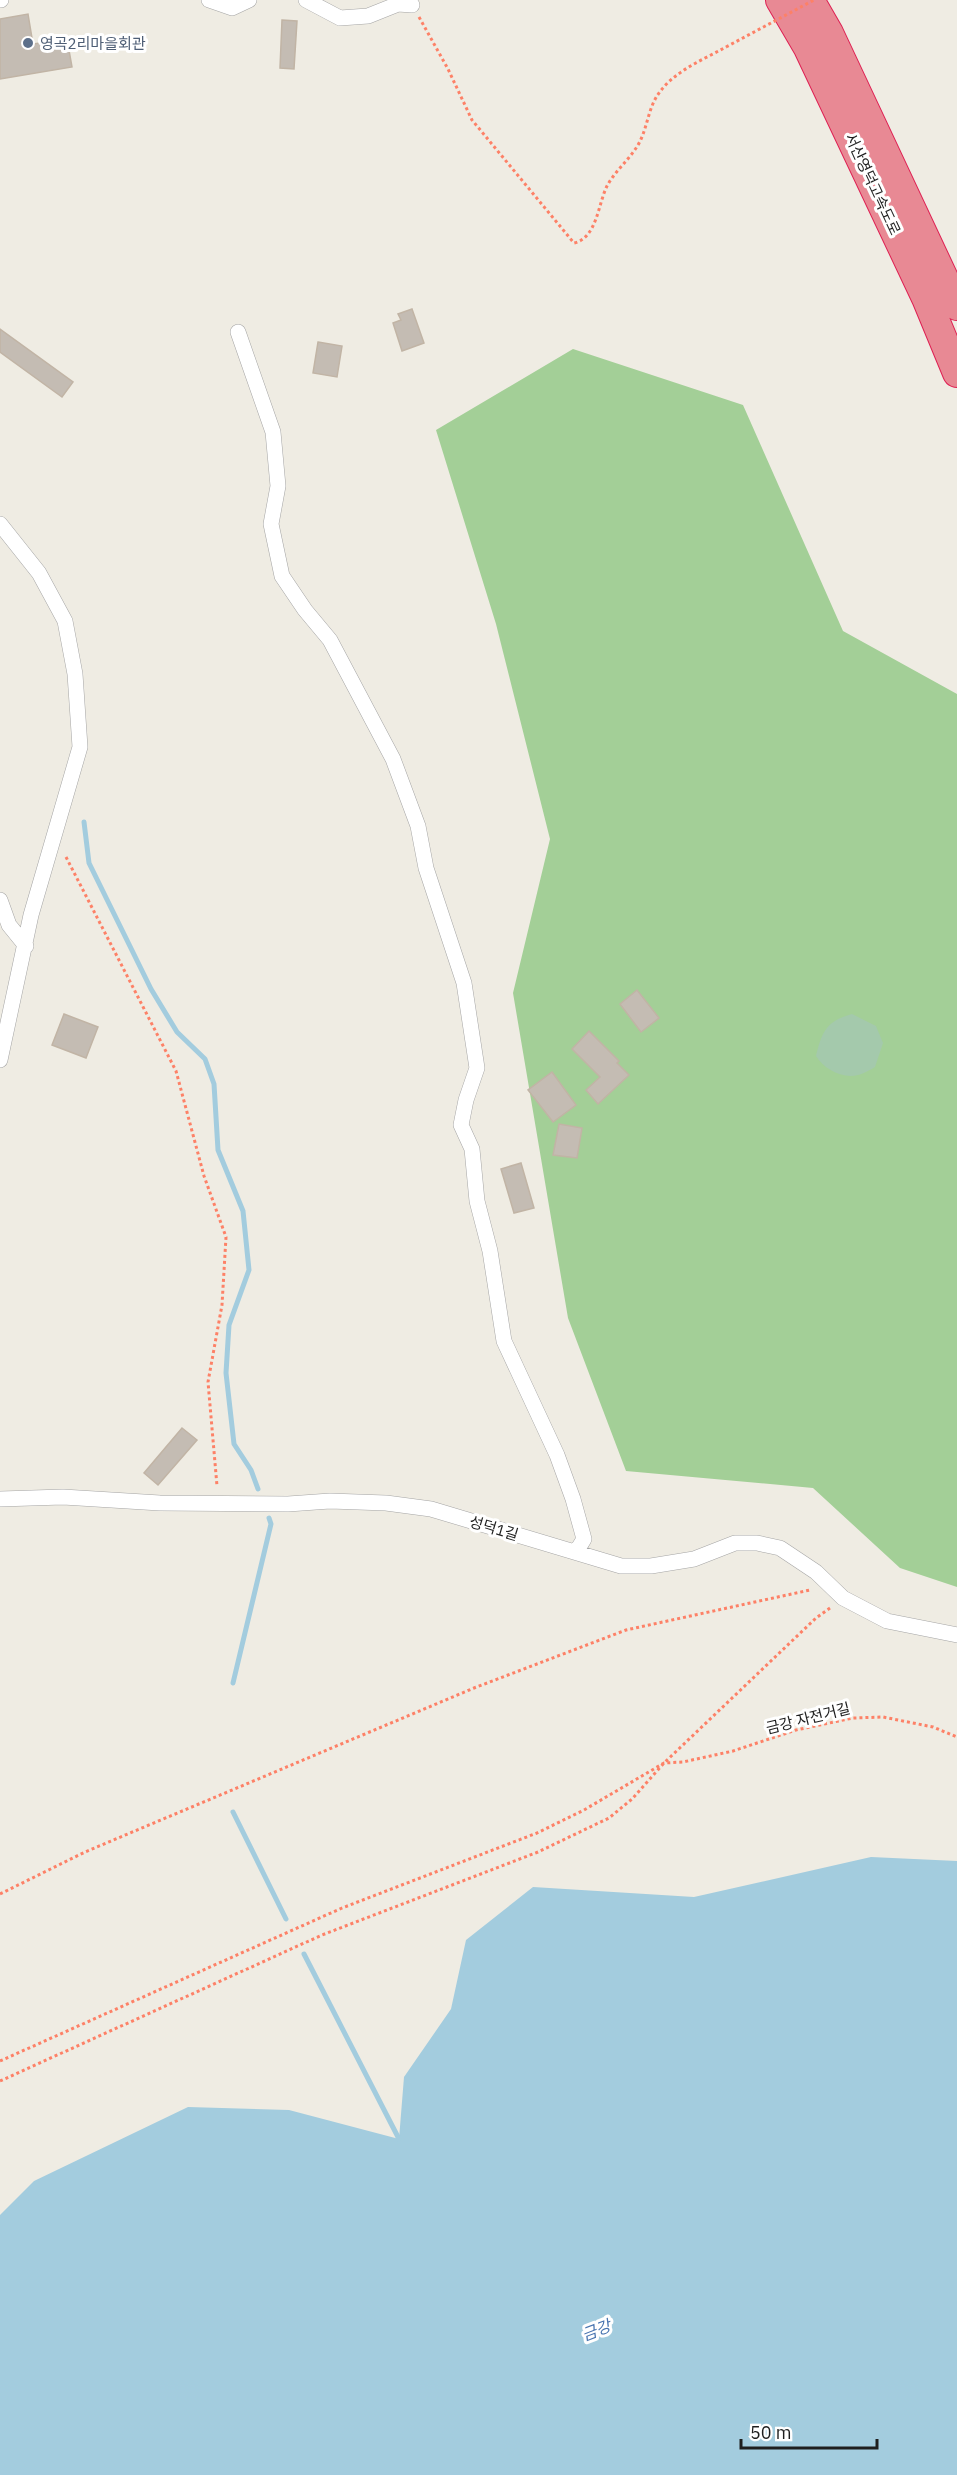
<svg xmlns="http://www.w3.org/2000/svg" width="957" height="2475" font-family="'IBM Plex Sans','Noto Sans KR',sans-serif">
<rect width="100%" height="100%" fill="#efece3"/>
<!-- forest -->
<path fill="#a3cf97" d="M573,349L743,405L843,631L957,694V1587L900,1568L813,1488L626,1471L568,1318L513,993L550,839L496,624L436,430Z"/>
<!-- cemetery -->
<path fill="#a4c9ac" d="M852,1014L876,1026L883,1043L875,1067C870,1070 863,1074 858,1075C842,1079 824,1069 816,1056C822,1032 826,1021 852,1014Z"/>
<!-- water -->
<path fill="#a3ccde" d="M871,1857L957,1861V2475H0V2215L34,2181L188,2107L289,2110L399,2139L404,2077L451,2009L466,1940L533,1887L694,1897Z"/>
<g fill="none" stroke-linecap="round" stroke-linejoin="round">
<!-- stream -->
<path stroke="#a3ccde" stroke-width="5" d="M84,822L89,863L151,989L177,1032L205,1059L214,1084L218,1150L243,1211L249,1270L229,1325L226,1373L234,1444L251,1470L258,1489
M233,1683L271,1524L269,1518
M233,1812L286,1919
M304,1954L399,2139"/>
</g>
<!-- building -->
<path fill="#c4bcb3" stroke="#c1b4a5" stroke-width="1.5" d="M28,14L33,44L67,39L72,67L0,79V19Z
M282,20L297,21L294,69L280,68Z
M412,309L424,343L402,351L393,323L401,320L398,314Z
M0,329L73,382L62,397L0,352Z
M318,342L342,346L337,377L313,373Z
M637,990L659,1018L641,1032L620,1004Z
M64,1014L98,1027L86,1058L52,1045Z
M589,1031L619,1061L617,1063L629,1075L598,1104L586,1090L600,1077L572,1049Z
M552,1072L576,1105L553,1122L528,1090Z
M559,1124L582,1128L577,1158L553,1155Z
M521,1163L534,1208L514,1213L501,1169Z
M182,1428L197,1440L158,1485L144,1473Z"/>
<g fill="none" stroke-linecap="round" stroke-linejoin="round">
<defs>
<path id="minor" d="M0,0H1
M209,0L232,8L249,0
M306,0L340,18L368,16L398,4L412,5
M238,332L273,432L278,486L271,524L282,576L305,610L330,640L393,759L418,826L426,868L464,983L477,1068L466,1100L461,1125L472,1149L477,1201L490,1251L504,1341L557,1455L573,1499L584,1539L576,1552
M0,524L39,573L65,621L75,674L80,747L31,915L0,1060
M0,900L9,925L26,946
M0,1499L63,1497L160,1503L288,1504L330,1501L386,1503L431,1509L621,1566H651L694,1559L735,1543H757L780,1548L816,1572L843,1598L887,1621L957,1635"/>
<path id="motorway" d="M780,0L808,48L926,298L957,373
M810,0L829,33L957,306"/>
</defs>
<!-- minor casing -->
<use href="#minor" stroke="#a5a5a5" stroke-width="16"/>
<!-- motorway casing -->
<use href="#motorway" stroke="#de2053" stroke-width="30"/>
<!-- path -->
<path stroke="#fd8167" stroke-width="3" stroke-dasharray="3 3" stroke-linecap="butt" d="M419,17L448,69L472,120L574,243C597,238 598,204 607,186C615,171 629,160 638,145C645,133 647,119 652,106C664,75 699,62 726,47
M66,857L176,1071L204,1176L226,1237L222,1305L208,1382L217,1486
M0,1894L85,1852L474,1688L626,1630L810,1590
M0,2061L342,1908L537,1833L584,1810L664,1763L683,1762L733,1751L796,1730L853,1718L883,1717L933,1727L957,1737
M0,2081L322,1935L538,1852L609,1818L632,1799L664,1763L816,1618L830,1608"/>
<!-- minor -->
<use href="#minor" stroke="#fff" stroke-width="15"/>
<!-- motorway -->
<use href="#motorway" stroke="#e88994" stroke-width="28"/>
<!-- path-bridge -->
<path stroke="#fd8167" stroke-width="3" stroke-dasharray="3 3" stroke-linecap="butt" d="M726,47L814,0"/>
</g>
<!-- markers -->
<circle fill="#5c6f8a" stroke="#fff" stroke-width="2" cx="28" cy="43" r="6"/>
<g text-anchor="middle" dominant-baseline="central" stroke-width="6" stroke-linejoin="round" paint-order="stroke">
<!-- service labels -->
<g font-size="15" fill="#4e5e75" stroke="#fff" text-anchor="start">
<text x="40" y="43">영곡2리마을회관</text>
</g>
<!-- street labels -->
<g font-size="15" fill="#1e1e1e" stroke="#fff">
<text transform="translate(873 184) rotate(65)">서산영덕고속도로</text>
<text transform="translate(494 1528) rotate(17)">성덕1길</text>
<text transform="translate(808 1718) rotate(-14)">금강 자전거길</text>
</g>
<!-- water labels -->
<g font-size="16" font-style="italic" fill="#4874b0" stroke="#fff">
<text transform="translate(596 2330) rotate(-21)">금강</text>
</g>
</g>
<!-- scale -->
<path d="M741 2439v9h136v-9" fill="none" stroke="#1e1e1e" stroke-width="3"/>
<text x="750" y="2439" font-size="18" fill="#1e1e1e" stroke="#ffffff" stroke-width="4.5" paint-order="stroke">50 m</text>
</svg>
